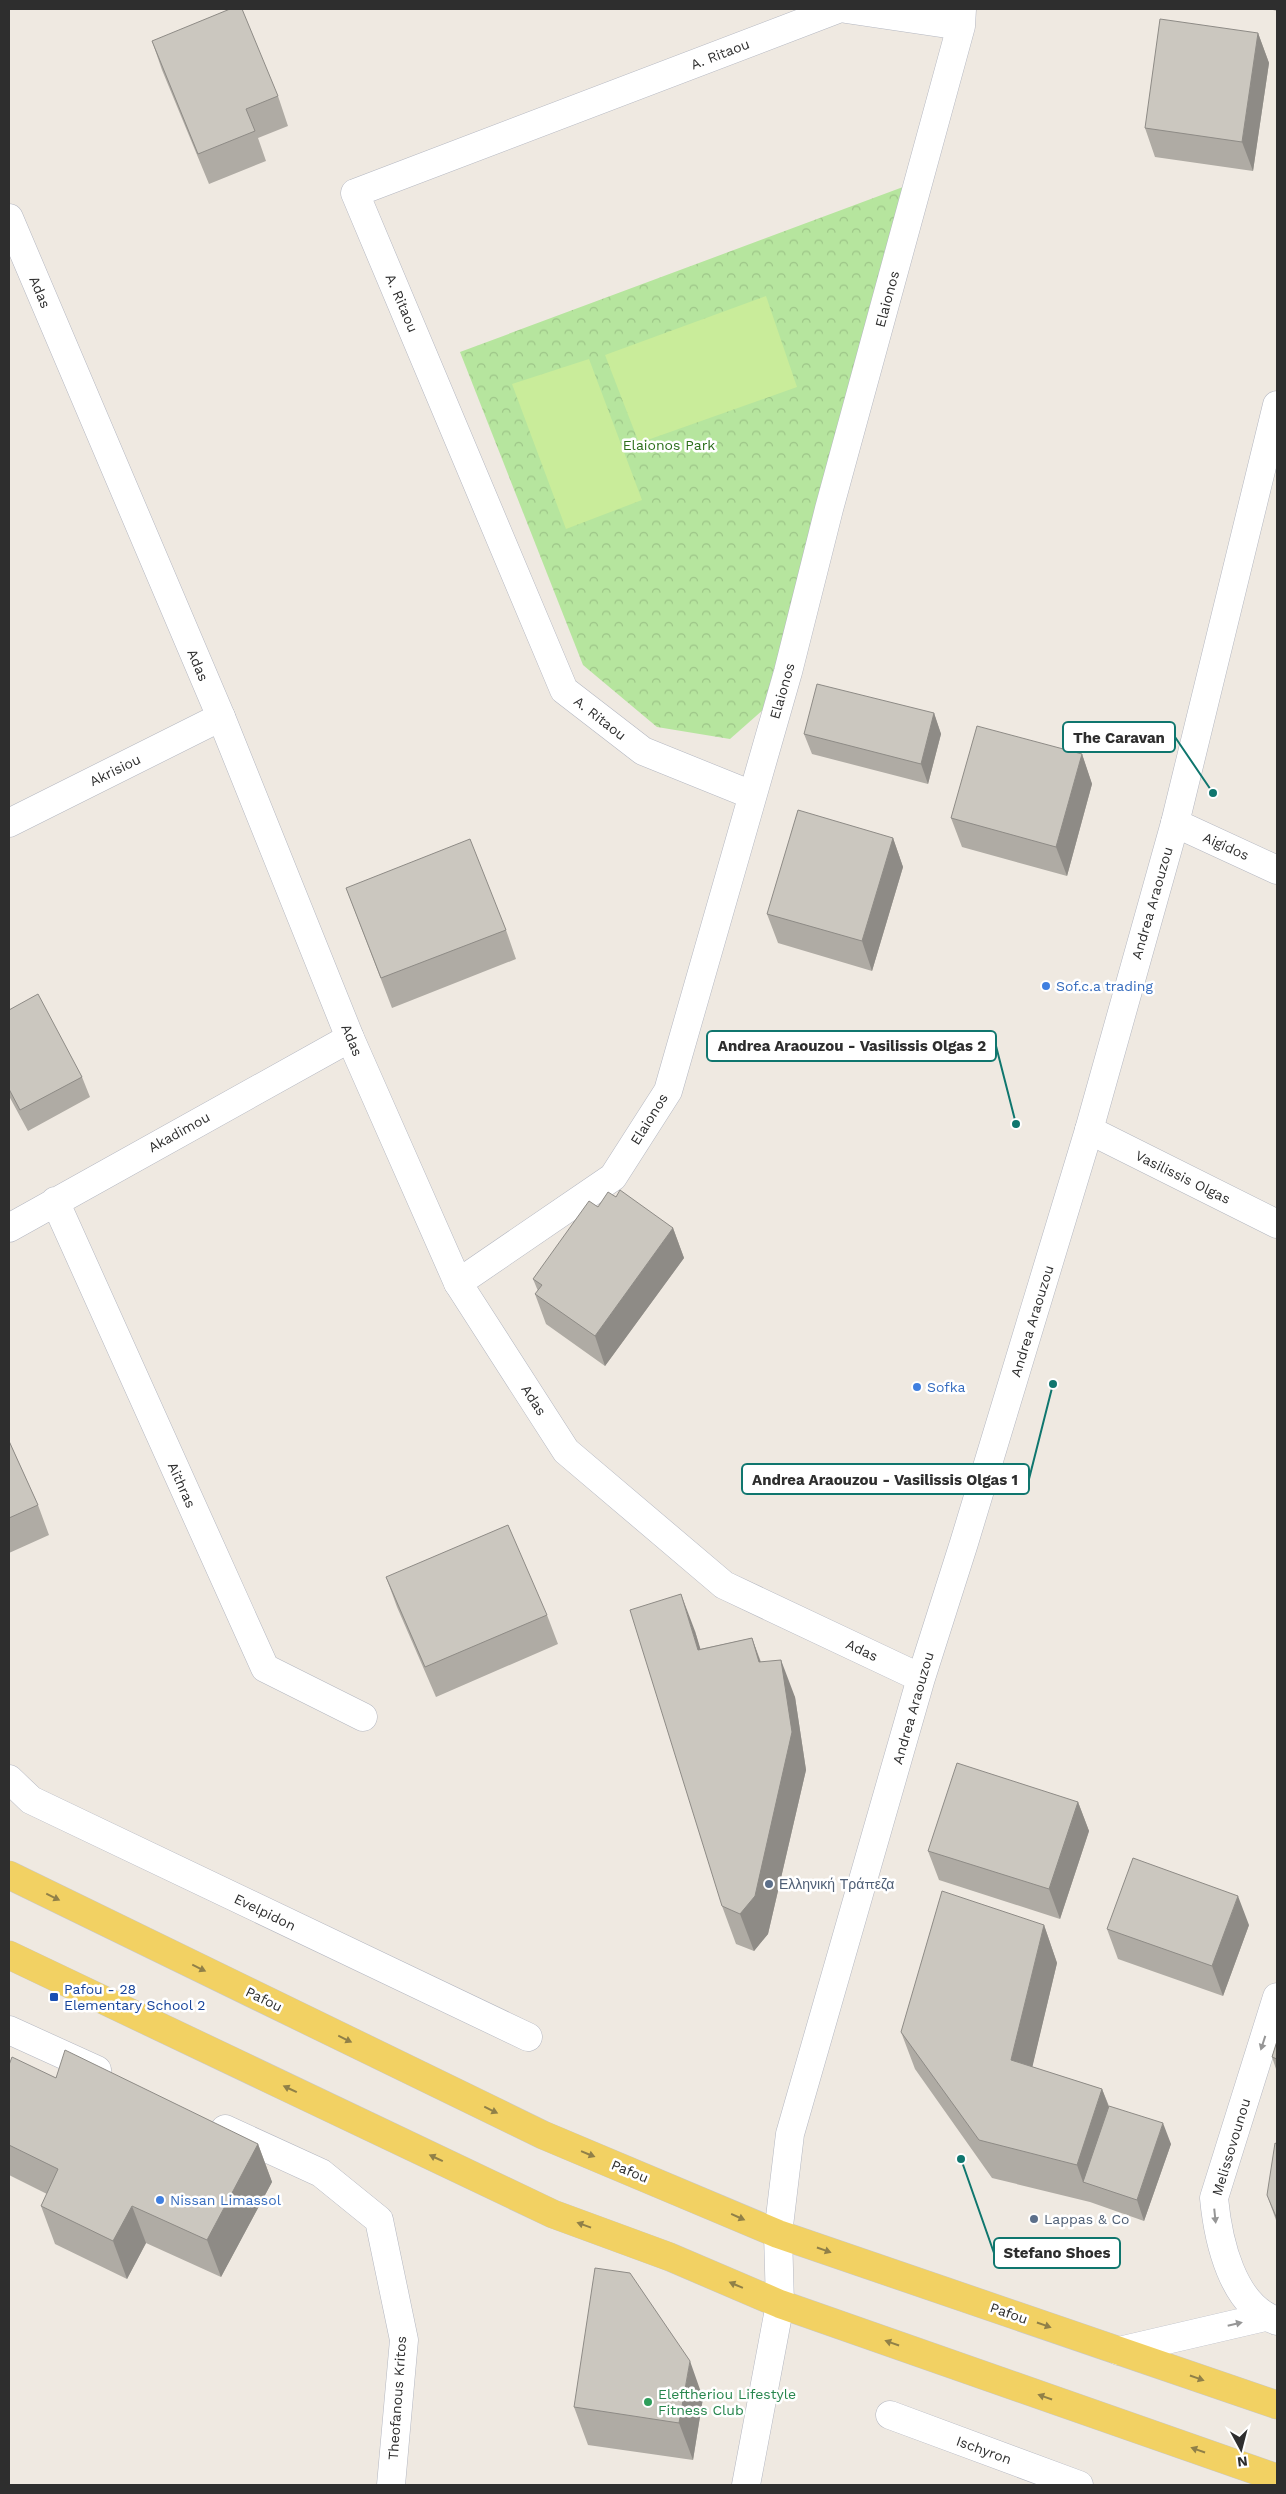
<svg xmlns="http://www.w3.org/2000/svg" width="1286" height="2494" font-family="'Work Sans',sans-serif">
<defs>
<pattern id="park-crowns" width="20" height="18" patternUnits="userSpaceOnUse" patternTransform="scale(1.25)"><rect width="20" height="18" fill="#b6e59e"/><path d="M2 6a3 3 0 1 1 6 0M12 15a3 3 0 1 1 6 0" fill="none" stroke="#9dc588"/></pattern>
</defs>
<rect width="100%" height="100%" fill="#efe9e1"/>
<!-- park -->
<path fill="url(#park-crowns)" d="M903,187L765,708L730,739L657,727L583,665L460,352Z"/>
<!-- pitch -->
<path fill="#c9ec9a" d="M766,296L797,387L639,443L605,355Z
M589,359L642,500L566,529L512,384Z"/>
<g fill="none" stroke-linecap="round" stroke-linejoin="round">
<defs>
<path id="street" d="M846,9L961,26
M752,795L643,751L564,690L355,193L838,9
M9,823L221,717
M1175,823L1277,870
M1089,1130L1277,1224
M55,1201L265,1668L363,1717
M9,1228L350,1038
M458,1283L613,1177L668,1091L788,672L829,509L961,26L962,9
M9,1779L31,1800L528,2037
M1277,1997L1214,2198C1218,2240 1232,2306 1277,2321
M9,2030L97,2070
M225,2129L321,2173L379,2220L404,2340L391,2485
M1119,2351L1265,2317
M890,2415L1079,2485"/>
<path id="secondary" d="M9,218L221,717L350,1038L458,1283L566,1451L724,1585L921,1678
M746,2485L780,2304L778,2234L790,2134L921,1678L964,1543L1089,1130L1175,823L1277,405"/>
<path id="primary" d="M9,1875L543,2135L778,2234L1277,2405
M9,1955L553,2214L670,2257L780,2304L1277,2478"/>
</defs>
<!-- street casing -->
<use href="#street" stroke="#b4b7c1" stroke-width="29"/>
<!-- secondary casing -->
<use href="#secondary" stroke="#b4b7c1" stroke-width="29"/>
<!-- primary casing -->
<use href="#primary" stroke="#c9c9c9" stroke-width="29"/>
<!-- street -->
<use href="#street" stroke="#fff" stroke-width="28"/>
<!-- secondary -->
<use href="#secondary" stroke="#fff" stroke-width="28"/>
<!-- primary -->
<use href="#primary" stroke="#f2d163" stroke-width="28"/>
</g>
<!-- wall -->
<path fill="#afaba4" d="M1269,9H1277V11Z
M1258,33L1269,63L1253,171L1155,157L1145,128Z
M152,41L278,96L288,126L258,138L266,161L209,184L162,70Z
M934,713L941,734L928,784L812,754L804,734Z
M1082,754L1092,784L1067,876L962,847L951,818Z
M893,838L903,867L872,971L778,943L767,914Z
M346,888L506,930L516,959L392,1008Z
M9,1010L82,1077L90,1097L28,1131L9,1096Z
M616,1197L673,1228L684,1258L605,1366L546,1324L535,1294L538,1291L533,1279L598,1207Z
M9,1441L38,1505L49,1535L9,1553Z
M386,1577L547,1615L558,1644L436,1697L397,1607Z
M695,1631L700,1649L752,1638L761,1662L795,1697L806,1770L768,1934L754,1951L736,1944L722,1906Z
M1078,1802L1089,1831L1060,1919L939,1880L928,1851Z
M1044,1925L1057,1963L1032,2067L1102,2089L1109,2106L1171,2144L1144,2221L1090,2202L992,2178L915,2069L901,2032Z
M1249,1925L1223,1996L1118,1959L1107,1929Z
M1277,2041V2072L1272,2057Z
M9,2065L56,2078L258,2144L272,2182L221,2277L146,2243L127,2279L55,2244L41,2206L47,2194L9,2175Z
M1277,2144V2223L1267,2195Z
M703,2398L693,2460L588,2445L574,2407Z"/>
<!-- shaded-wall -->
<path fill="#8e8b86" d="M1258,33L1269,63L1253,171L1242,142Z
M934,713L941,734L928,784L921,764Z
M1082,754L1092,784L1067,876L1056,847Z
M893,838L903,867L872,971L862,941Z
M673,1228L684,1258L605,1366L595,1336Z
M681,1594L695,1631L712,1687L698,1650Z
M752,1638L765,1675L759,1662Z
M781,1660L795,1697L806,1770L768,1934L754,1951L740,1914Z
M1078,1802L1089,1831L1060,1919L1049,1889Z
M1238,1896L1249,1925L1223,1996L1212,1966Z
M1044,1925L1057,1963L1025,2098L1011,2060Z
M1102,2089L1116,2126L1083,2182L1077,2165Z
M1163,2123L1171,2144L1144,2221L1137,2200Z
M258,2144L272,2182L221,2277L207,2240Z
M132,2206L146,2243L127,2279L113,2241Z
M690,2361L703,2398L693,2460L679,2423Z"/>
<!-- building -->
<path fill="#cbc7bf" stroke="#8e8b86" d="M230,9H242L278,96L246,109L255,131L198,154L152,41Z
M1160,19L1258,33L1242,142L1145,128Z
M817,684L934,713L921,764L804,734Z
M977,726L1082,754L1056,847L951,818Z
M798,810L893,838L862,941L767,914Z
M470,839L506,930L381,978L346,888Z
M38,994L82,1077L20,1110L9,1089V1010Z
M620,1190L673,1228L595,1336L535,1294L542,1285L533,1279L589,1201L598,1207L608,1192L616,1197Z
M9,1441L38,1505L9,1518Z
M508,1525L547,1615L425,1667L386,1577Z
M681,1594L698,1650L752,1638L759,1662L781,1660L792,1732L755,1896L740,1914L722,1906L630,1610Z
M957,1763L1078,1802L1049,1889L928,1851Z
M1133,1858L1238,1896L1212,1966L1107,1929Z
M942,1891L1044,1925L1011,2060L1102,2089L1077,2165L979,2140L901,2032Z
M1277,2041V2059L1272,2057Z
M65,2050L258,2144L207,2240L132,2206L113,2241L41,2206L58,2169L9,2145V2065L12,2057L56,2078Z
M1109,2106L1163,2123L1137,2200L1083,2182Z
M1275,2143L1277,2144V2219L1267,2195Z
M595,2268L630,2273L690,2361L679,2423L574,2407Z"/>
<!-- one-way arrows -->
<defs><path id="oneway-solid" d="M-6-.8H1V-3.2L6.5 0L1 3.2V.8H-6Z" transform="scale(1.25)"/></defs>
<g fill="#908048">
<use href="#oneway-solid" transform="translate(53 1897) rotate(26)"/>
<use href="#oneway-solid" transform="translate(199 1968) rotate(26)"/>
<use href="#oneway-solid" transform="translate(345 2039) rotate(26)"/>
<use href="#oneway-solid" transform="translate(290 2089) rotate(-155)"/>
<use href="#oneway-solid" transform="translate(491 2110) rotate(26)"/>
<use href="#oneway-solid" transform="translate(588 2154) rotate(22)"/>
<use href="#oneway-solid" transform="translate(436 2158) rotate(-155)"/>
<use href="#oneway-solid" transform="translate(738 2217) rotate(24)"/>
<use href="#oneway-solid" transform="translate(584 2225) rotate(-160)"/>
<use href="#oneway-solid" transform="translate(824 2250) rotate(19)"/>
<use href="#oneway-solid" transform="translate(736 2285) rotate(-157)"/>
<use href="#oneway-solid" transform="translate(1044 2325) rotate(19)"/>
<use href="#oneway-solid" transform="translate(892 2343) rotate(-161)"/>
<use href="#oneway-solid" transform="translate(1197 2378) rotate(19)"/>
<use href="#oneway-solid" transform="translate(1045 2397) rotate(-161)"/>
<use href="#oneway-solid" transform="translate(1198 2450) rotate(-161)"/>
</g>
<g fill="#969696">
<use href="#oneway-solid" transform="translate(1263 2043) rotate(108)"/>
<use href="#oneway-solid" transform="translate(1215 2216) rotate(84)"/>
<use href="#oneway-solid" transform="translate(1235 2324) rotate(-13)"/>
</g>
<!-- markers -->
<g fill="#3f7fe0" stroke="#fff" stroke-width="2">
<circle cx="1046" cy="986" r="5"/>
<circle cx="917" cy="1387" r="5"/>
<circle cx="160" cy="2200" r="5"/>
</g>
<g fill="#5c6f8a" stroke="#fff" stroke-width="2">
<circle cx="769" cy="1884" r="5"/>
<circle cx="1034" cy="2219" r="5"/>
</g>
<rect fill="#1a4fb4" stroke="#fff" stroke-width="2" x="49" y="1992" width="10" height="10" rx="2.5"/>
<circle fill="#2e9e5b" stroke="#fff" stroke-width="2" cx="648" cy="2402" r="5"/>
<g text-anchor="middle" dominant-baseline="central" stroke-width="5" stroke-linejoin="round" paint-order="stroke">
<!-- street labels -->
<g font-size="14" fill="#2e2e2e" stroke="#fff">
<text transform="translate(720 54) rotate(-21)">A. Ritaou</text>
<text transform="translate(40 292) rotate(67)">Adas</text>
<text transform="translate(887 299) rotate(-75)">Elaionos</text>
<text transform="translate(402 303) rotate(67)">A. Ritaou</text>
<text transform="translate(198 665) rotate(67)">Adas</text>
<text transform="translate(782 691) rotate(-74)">Elaionos</text>
<text transform="translate(600 718) rotate(38)">A. Ritaou</text>
<text transform="translate(115 770) rotate(-26)">Akrisiou</text>
<text transform="translate(1226 846) rotate(24)">Aigidos</text>
<text transform="translate(1152 903) rotate(-74)">Andrea Araouzou</text>
<text transform="translate(352 1040) rotate(67)">Adas</text>
<text transform="translate(649 1119) rotate(-58)">Elaionos</text>
<text transform="translate(179 1132) rotate(-29)">Akadimou</text>
<text transform="translate(1183 1177) rotate(26)">Vasilissis Olgas</text>
<text transform="translate(1032 1321) rotate(-73)">Andrea Araouzou</text>
<text transform="translate(534 1400) rotate(57)">Adas</text>
<text transform="translate(182 1485) rotate(66)">Aithras</text>
<text transform="translate(862 1650) rotate(25)">Adas</text>
<text transform="translate(913 1708) rotate(-74)">Andrea Araouzou</text>
<text transform="translate(265 1912) rotate(26)">Evelpidon</text>
<text transform="translate(264 1999) rotate(26)">Pafou</text>
<text transform="translate(1231 2147) rotate(-73)">Melissovounou</text>
<text transform="translate(630 2171) rotate(22)">Pafou</text>
<text transform="translate(1009 2313) rotate(19)">Pafou</text>
<text transform="translate(397 2398) rotate(-86)">Theofanous Kritos</text>
<text transform="translate(984 2450) rotate(20)">Ischyron</text>
</g>
<!-- park labels -->
<g font-size="14" fill="#2c6e1b" stroke="#fff">
<text x="669" y="445">Elaionos Park</text>
</g>
<!-- shop labels -->
<g font-size="14" fill="#366cbe" stroke="#fff" text-anchor="start">
<text x="1056" y="986">Sof.c.a trading</text>
<text x="927" y="1387">Sofka</text>
<text x="170" y="2200">Nissan Limassol</text>
</g>
<!-- service labels -->
<g font-size="14" fill="#4e5e75" stroke="#fff" text-anchor="start">
<text x="779" y="1884">Ελληνική Τράπεζα</text>
<text x="1044" y="2219">Lappas &amp; Co</text>
</g>
<!-- transit labels -->
<g font-size="14" fill="#164399" stroke="#fff" text-anchor="start">
<text x="64" y="1989">Pafou - 28<tspan x="64" dy="16">Elementary School 2</tspan></text>
</g>
<!-- leisure labels -->
<g font-size="14" fill="#27864d" stroke="#fff" text-anchor="start">
<text x="658" y="2394">Eleftheriou Lifestyle<tspan x="658" dy="16">Fitness Club</tspan></text>
</g>
</g>
<!-- callouts -->
<path fill="none" stroke="#0f766e" stroke-width="2" d="M1213 793L1175 737M1016 1124L996 1046M1053 1384L1029 1479M961 2159L994 2253"/>
<g fill="#0f766e" stroke="#fff" stroke-width="2">
<circle cx="1213" cy="793" r="5"/>
<circle cx="1016" cy="1124" r="5"/>
<circle cx="1053" cy="1384" r="5"/>
<circle cx="961" cy="2159" r="5"/>
</g>
<g fill="#fff" stroke="#0f766e" stroke-width="2">
<rect x="1063" y="722" width="112" height="30" rx="5"/>
<rect x="707" y="1031" width="289" height="30" rx="5"/>
<rect x="742" y="1464" width="287" height="30" rx="5"/>
<rect x="994" y="2238" width="126" height="30" rx="5"/>
</g>
<g font-size="15" text-anchor="middle" font-weight="bold" fill="#2e2e2e">
<text x="1119" y="743">The Caravan</text>
<text x="852" y="1051">Andrea Araouzou - Vasilissis Olgas 2</text>
<text x="885" y="1485">Andrea Araouzou - Vasilissis Olgas 1</text>
<text x="1057" y="2258">Stefano Shoes</text>
</g>
<!-- border -->
<rect width="1286" height="2494" fill="none" stroke="#2e2e2e" stroke-width="20"/>
<!-- north arrow -->
<g transform="translate(1241 2449) rotate(173)" stroke="#ffffff" stroke-width="4" paint-order="stroke">
<path d="M0-4L9 19L0 12L-9 19Z" fill="#2e2e2e"/>
<text y="-8" font-size="14" font-weight="bold" text-anchor="middle" fill="#2e2e2e">N</text>
</g>
</svg>
